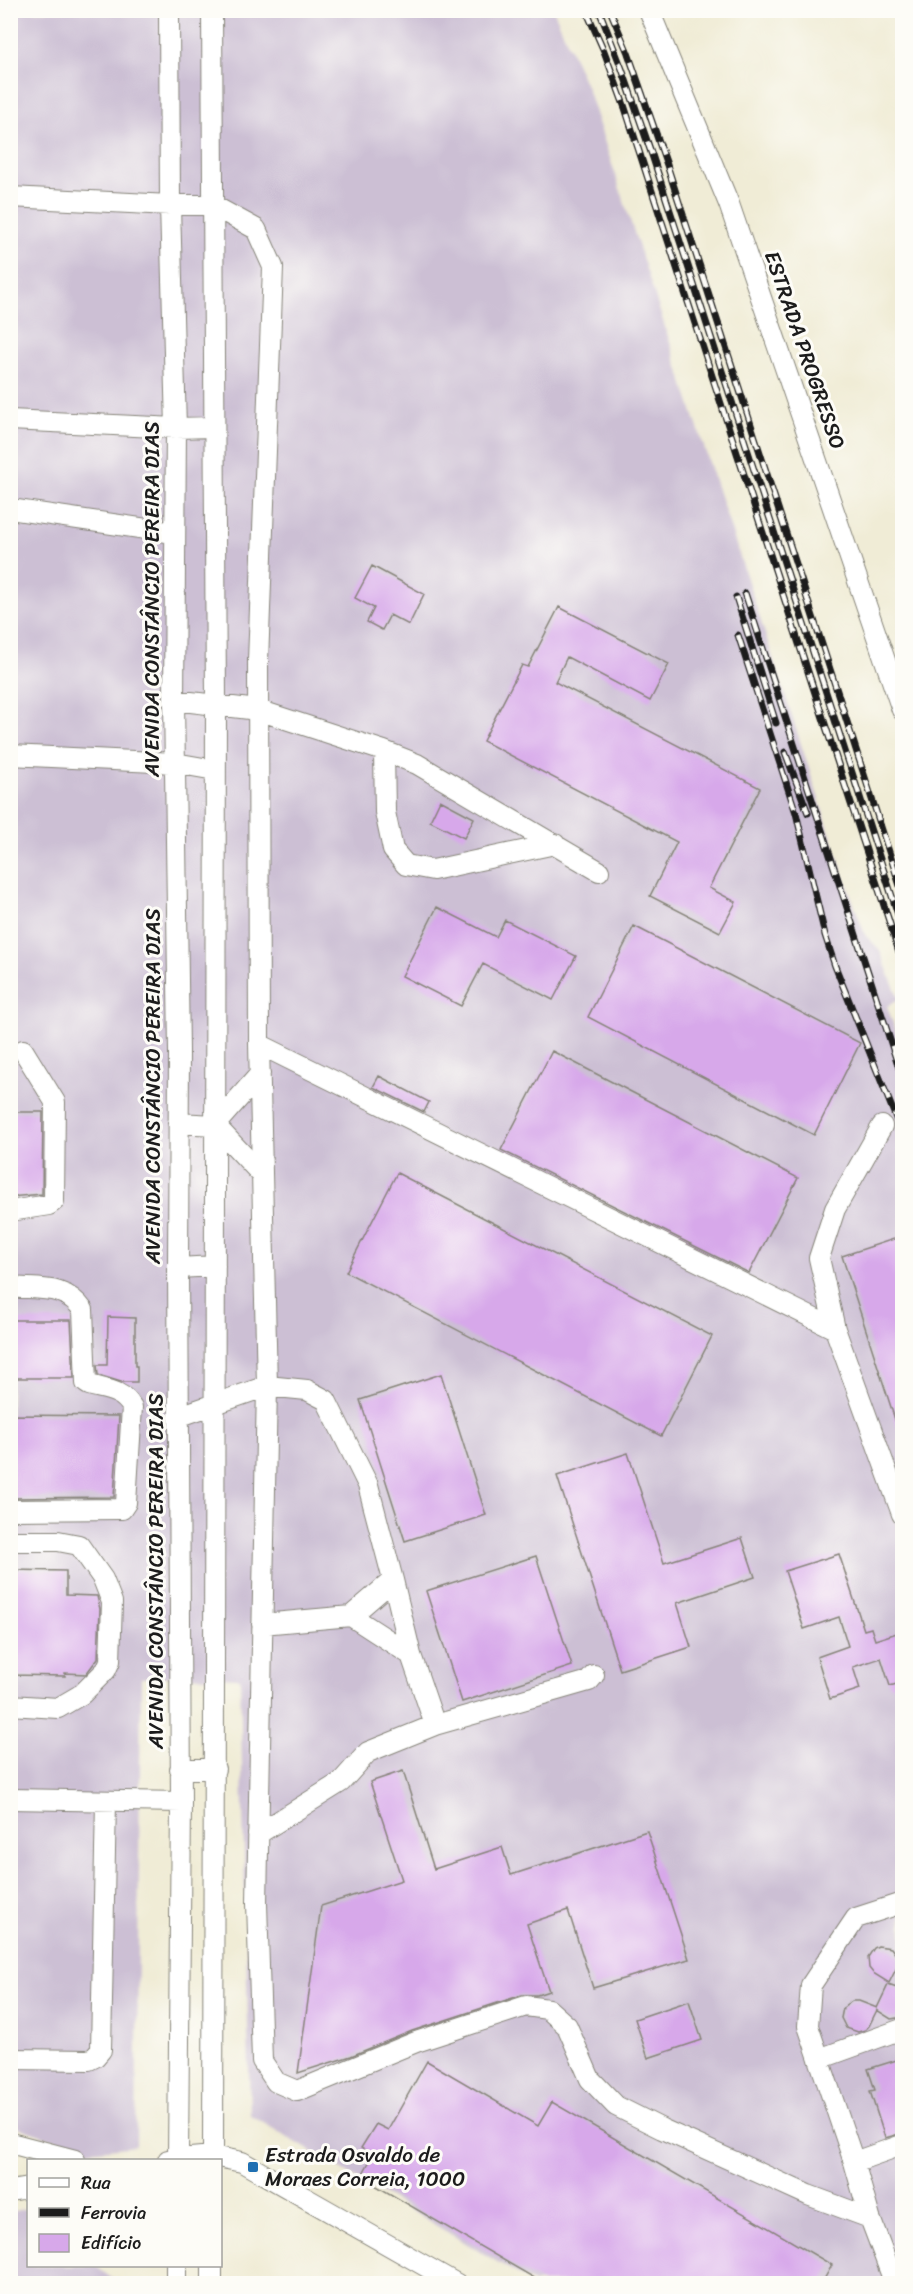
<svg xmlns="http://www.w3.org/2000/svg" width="913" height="2294" font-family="Sriracha,sans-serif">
<rect width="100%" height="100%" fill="#fdfcf7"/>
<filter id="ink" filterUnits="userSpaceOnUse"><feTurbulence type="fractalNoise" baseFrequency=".0167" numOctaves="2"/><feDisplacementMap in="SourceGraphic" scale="12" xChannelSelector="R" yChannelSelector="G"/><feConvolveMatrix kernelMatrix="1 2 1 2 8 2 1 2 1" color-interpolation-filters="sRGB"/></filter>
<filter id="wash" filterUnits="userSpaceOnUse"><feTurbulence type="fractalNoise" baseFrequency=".008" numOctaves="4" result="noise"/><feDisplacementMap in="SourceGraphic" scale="24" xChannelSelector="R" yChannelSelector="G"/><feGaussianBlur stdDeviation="1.35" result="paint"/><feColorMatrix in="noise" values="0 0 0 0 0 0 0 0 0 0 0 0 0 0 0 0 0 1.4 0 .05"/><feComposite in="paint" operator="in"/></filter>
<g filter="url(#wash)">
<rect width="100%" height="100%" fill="#f0ecd6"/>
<!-- industrial -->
<path fill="#ccbfd4" d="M11,11H554L587,88L845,879L865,935L879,949L899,999L887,1006L902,1049V2283H533L250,2115L240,1678L181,1676L141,1678L136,2146L88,2151L11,2125Z
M28,2208V2266H95L117,2282L126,2283H11V2212Z"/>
<g id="blocks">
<!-- building -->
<path fill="#d7a8ea" d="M372,566L424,594L409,625L390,615L382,630L367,622L374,608L355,598Z
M559,607L669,664L650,701L567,657L555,682L760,788L709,888L736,902L720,932L650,896L677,842L483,741L522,665L528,667Z
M440,800L474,818L464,838L430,821Z
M437,907L496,937L505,920L576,956L553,1000L483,964L461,1006L402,976Z
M634,926L860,1043L814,1135L588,1017Z
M552,1051L798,1178L749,1273L501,1150Z
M379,1076L429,1102L424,1112L373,1087Z
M10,1112H43L42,1194L10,1197Z
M397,1173L712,1336L661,1436L346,1272Z
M903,1236V1435H900L842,1256Z
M108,1317L135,1318V1366H137V1382H121L98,1375L97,1365H107Z
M10,1320H71L74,1378H10Z
M441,1374L486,1515L405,1541L360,1400Z
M10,1415L119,1416L114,1497L10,1498Z
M628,1453L664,1563L742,1538L755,1577L677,1603L691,1647L620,1670L557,1476Z
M839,1554L864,1630L871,1628L875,1640L903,1631V1682L890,1686L881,1658L853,1667L860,1689L830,1699L817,1657L848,1646L839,1617L804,1629L785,1571Z
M536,1556L572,1666L462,1702L426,1591Z
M10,1570L66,1571V1595L97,1596L100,1609L98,1658L86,1674L65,1673V1676L10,1675Z
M403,1771L434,1869L502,1847L511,1875L647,1831L689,1959L593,1988L568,1910L527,1924L549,1991L537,1995H522L412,2031L351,2056L298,2073L321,1906L402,1880L370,1782Z
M878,1946L891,1948L899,1959L898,1965L889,1983L873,1973L869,1968L868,1957L874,1948Z
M888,1985L903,1990V2017L891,2019L877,2010L869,2026L865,2030L858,2032L846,2028L841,2018L843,2008L852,2001H859L877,2008Z
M689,2001L702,2040L648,2058L635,2019Z
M903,2058V2133L885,2138L870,2091L875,2090L868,2069Z
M427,2061L538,2126L552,2102L832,2265L822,2283H543L361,2177L373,2155L361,2148L376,2124L388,2130Z"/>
</g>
</g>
<g filter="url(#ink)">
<use href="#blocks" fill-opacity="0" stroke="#868479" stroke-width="1.5"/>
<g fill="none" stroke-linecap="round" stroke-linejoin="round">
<defs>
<path id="minor" d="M169,10L170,205L176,428L174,700L179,1051L178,1268L181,1802L178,2160
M212,10L216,703L213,2160
M649,10L729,204L902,710
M10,197L170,205H212L256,229L273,267L258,661L259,1044L267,1386L257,1903L262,2061L276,2082L297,2091L416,2042L526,2006L548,2009L567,2026L590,2079L616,2106L662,2129L808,2195L870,2218
M10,420L176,428L213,427
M10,509L174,533
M174,700L258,710L384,751L417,764L599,871
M384,751L385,812L393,850L406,865L433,870L555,844
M10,755L175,763L215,770
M259,1044L835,1329
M178,1123L215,1125L262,1175
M215,1125L260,1074
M882,1126L835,1209L819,1258L835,1329L902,1514
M10,1211L49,1205L54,1201L55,1102L23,1050
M178,1268L215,1266
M10,1287C39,1290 65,1284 83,1310L86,1383L89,1385C107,1390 122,1390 132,1407L126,1503L122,1509L10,1510
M180,1416L267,1386L307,1390L326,1400L368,1485L393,1580L351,1616L262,1624
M10,1541H58L79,1545L103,1579L112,1602L110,1661L106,1670L82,1694L58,1708L10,1705
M351,1616L411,1655
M435,1725L589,1681L594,1675
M180,1769H215
M10,1799L181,1802
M258,1834L341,1782L368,1752L435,1725L411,1655L393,1580
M10,2059L89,2060L95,2057L101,2050L106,1801
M819,2059L902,2029
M10,2143L75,2160
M168,2160L213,2156L242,2162L457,2284
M854,2162L902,2145
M10,2191L28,2188
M176,2284V2266
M212,2284V2266
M895,2284L870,2218L854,2162L808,2026L811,1985L856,1918L902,1903"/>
</defs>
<!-- minor casing -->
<use href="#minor" stroke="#868479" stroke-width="22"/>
<!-- minor -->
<use href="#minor" stroke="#fff" stroke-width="20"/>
<defs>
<path id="rail" d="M586,10L604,51L625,108L902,961
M599,10L622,69L653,158L902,927
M610,10L628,53L667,165L902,892
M745,593L902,1077
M736,597L776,723
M738,635L796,813L825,935L835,966L902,1133
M785,752L808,813"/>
</defs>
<!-- rail casing -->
<use href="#rail" stroke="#1c1c1c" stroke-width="7"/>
<!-- rail -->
<use href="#rail" stroke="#fdfcf7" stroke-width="4.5" stroke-dasharray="14" stroke-linecap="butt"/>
</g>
</g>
<!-- markers -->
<rect fill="#1f6fb2" stroke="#fdfcf7" stroke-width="2" x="247" y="2161" width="12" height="12" rx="3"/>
<g text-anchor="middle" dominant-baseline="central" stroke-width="6" stroke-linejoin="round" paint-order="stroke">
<!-- street labels -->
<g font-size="21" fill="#1c1c1c" stroke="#fdfcf7">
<text transform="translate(805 350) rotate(71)">ESTRADA PROGRESSO</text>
<text transform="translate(152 599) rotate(-90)">AVENIDA CONSTÂNCIO PEREIRA DIAS</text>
<text transform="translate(153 1086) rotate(-90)">AVENIDA CONSTÂNCIO PEREIRA DIAS</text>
<text transform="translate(156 1571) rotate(-90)">AVENIDA CONSTÂNCIO PEREIRA DIAS</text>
</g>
<!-- poi labels -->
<g font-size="21" fill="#1c1c1c" stroke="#fdfcf7" text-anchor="start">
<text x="265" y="2155">Estrada Osvaldo de<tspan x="265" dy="24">Moraes Correia, 1000</tspan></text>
</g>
</g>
<!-- margin -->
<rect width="913" height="2294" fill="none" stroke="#fdfcf7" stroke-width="36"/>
<!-- legend -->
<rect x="27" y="2159" width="195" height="108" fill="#fdfcf7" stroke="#a3a29f" stroke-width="1.5"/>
<rect x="39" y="2178" width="30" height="9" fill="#ffffff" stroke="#a3a29f" stroke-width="1.5"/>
<text x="81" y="2189" font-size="18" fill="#1c1c1c">Rua</text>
<rect x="39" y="2208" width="30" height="9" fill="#1c1c1c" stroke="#a3a29f" stroke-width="1.5"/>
<text x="81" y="2219" font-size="18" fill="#1c1c1c">Ferrovia</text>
<rect x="39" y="2234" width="30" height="18" fill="#d7a8ea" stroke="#a3a29f" stroke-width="1.5"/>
<text x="81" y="2249" font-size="18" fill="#1c1c1c">Edifício</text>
</svg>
